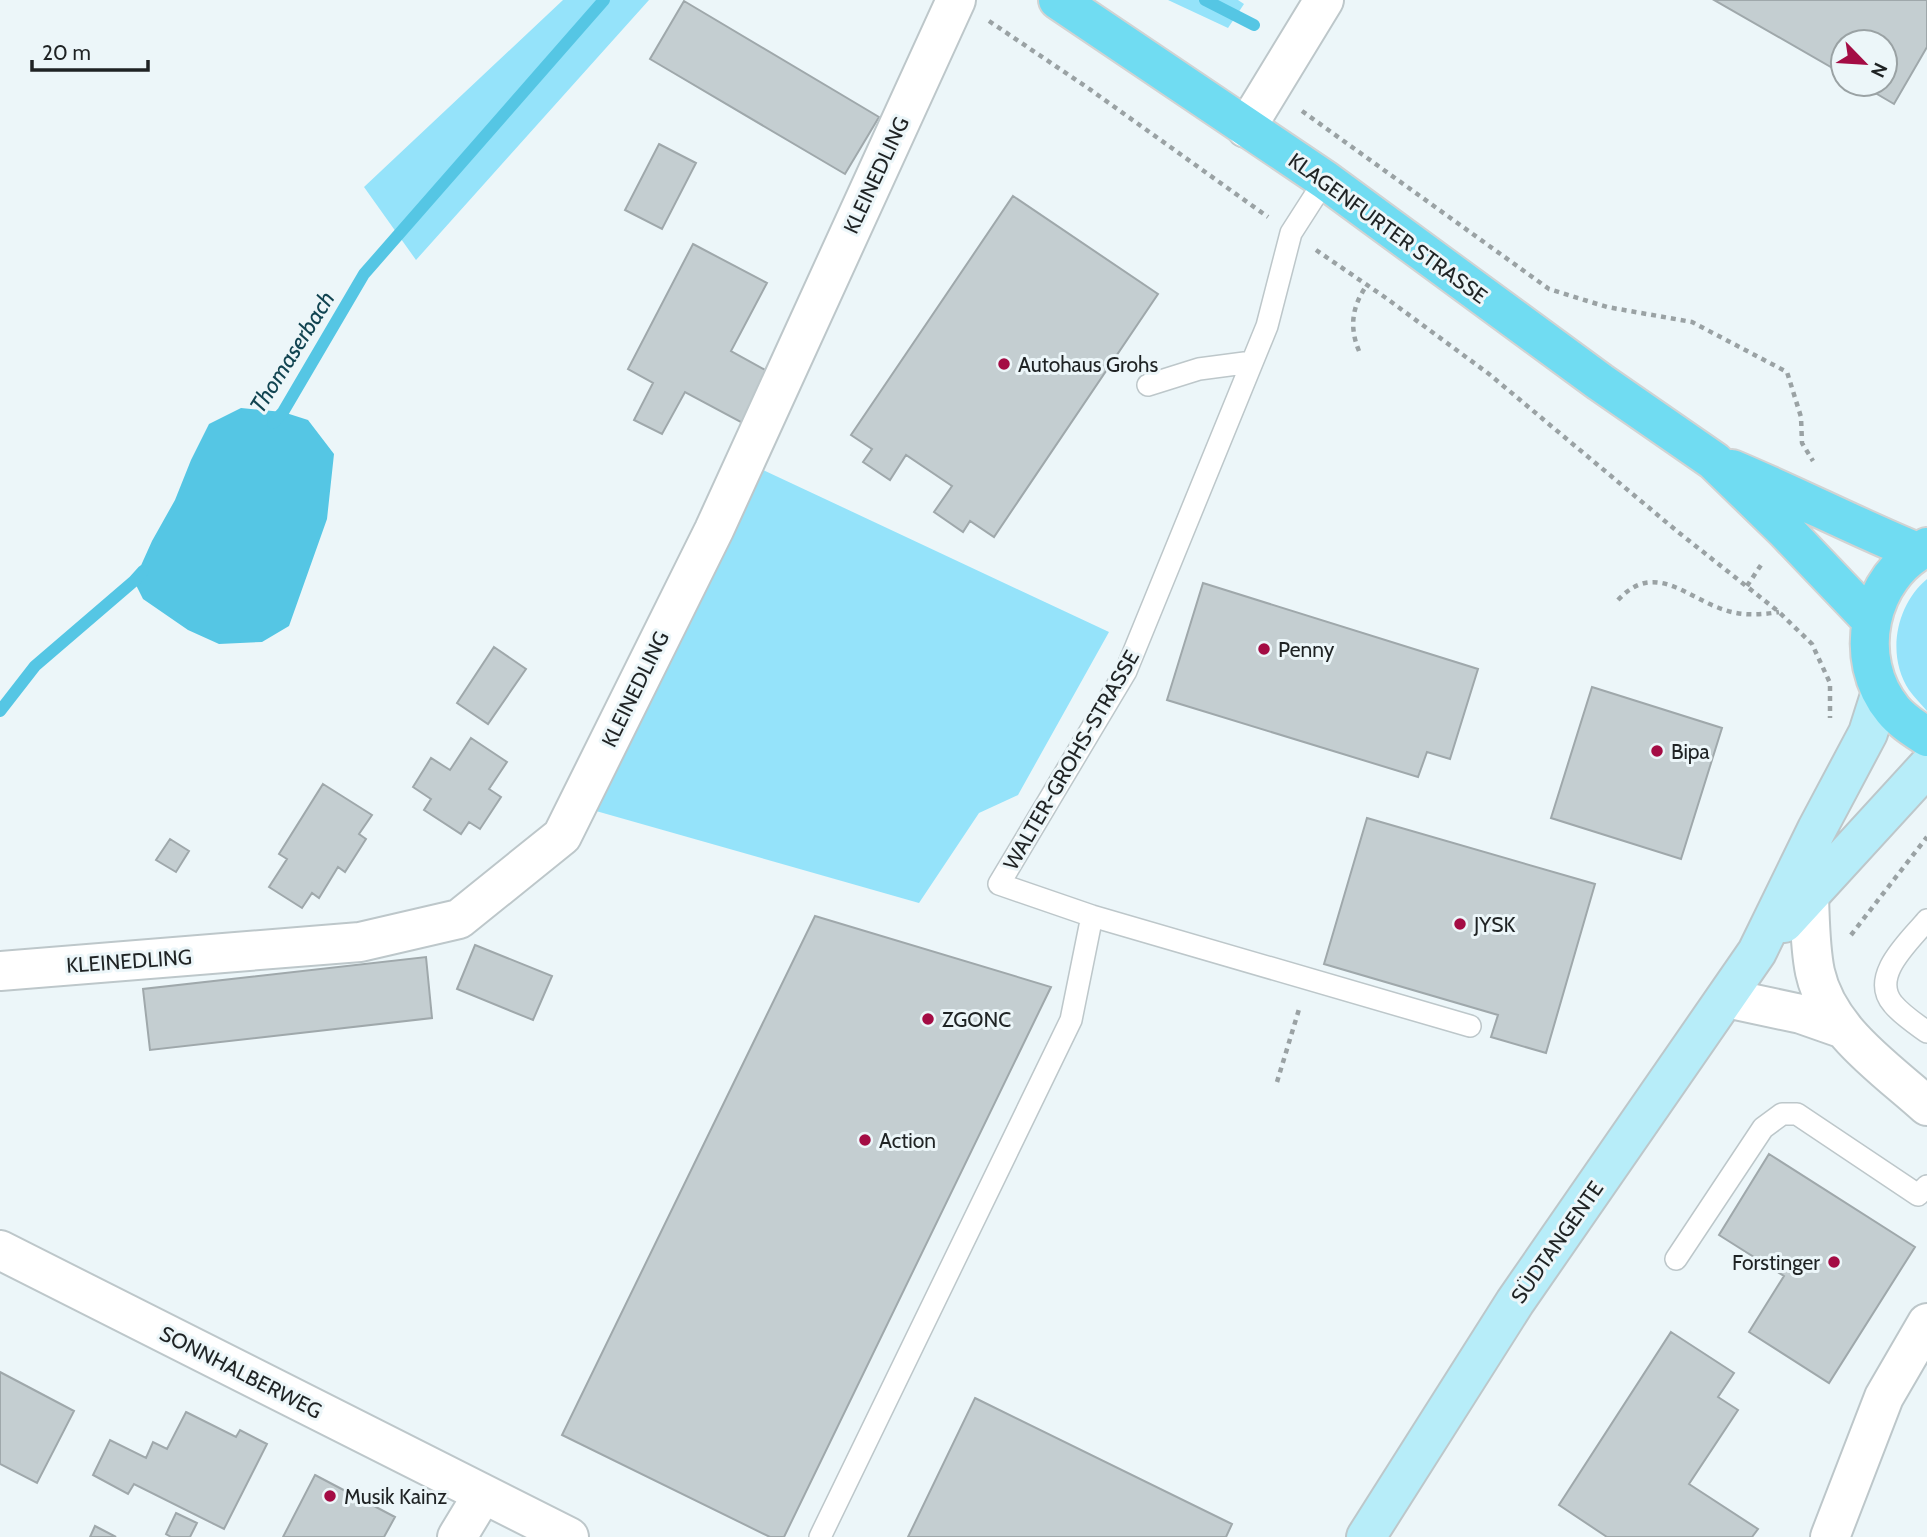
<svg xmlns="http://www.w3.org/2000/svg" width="1927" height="1537" font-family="Cabin,sans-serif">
<rect width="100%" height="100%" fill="#ecf6f9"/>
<!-- green -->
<path fill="#95e3fa" d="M563,0H649L416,260L364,187Z
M1168,0H1238L1244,4L1228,28Z
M761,469L1109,632L1018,795L979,813L919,903L596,811Z
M1927,579V711C1921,704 1914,697 1909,690C1886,655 1896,605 1927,579Z"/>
<!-- water -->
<path fill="#55c6e4" d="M241,408L283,412L308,420L334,454L327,519L289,626L262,642L219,644L188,630L143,599L134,581L152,541L175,500L191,460L209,424Z"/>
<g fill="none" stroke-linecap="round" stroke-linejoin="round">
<!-- stream -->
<path stroke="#55c6e4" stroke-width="12" d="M1205,0L1254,25
M273,423L283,412L364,274L604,0
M0,711L35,666L134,581L143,571"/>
</g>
<!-- building -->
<path fill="#c4ced1" stroke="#9fa8ab" stroke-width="2" d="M1714,0H1927V47L1894,104L1860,84H1885V42H1843V74Z
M684,1L879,117L845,174L650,59Z
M659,144L696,163L662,229L625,210Z
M1013,196L1158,294L994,537L970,521L963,532L934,512L952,486L906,455L890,480L863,462L872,449L851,435Z
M693,244L767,283L731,351L776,376L750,427L685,392L662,434L634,420L653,383L628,369Z
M1203,583L1478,669L1450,759L1427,752L1418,777L1167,700Z
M494,647L526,669L488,724L457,703Z
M1592,687L1722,728L1681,859L1551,818Z
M471,738L507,762L489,789L501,797L480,829L469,822L461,834L424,810L431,799L413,787L431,758L450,770Z
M323,784L372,815L359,834L366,839L345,872L338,867L319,898L312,893L302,908L269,887L287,859L279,854Z
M1367,818L1595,884L1546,1053L1491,1037L1498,1015L1324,964Z
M170,839L189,851L176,872L156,860Z
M815,916L1051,987L784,1537H770L562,1435Z
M475,945L552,976L533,1020L457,989Z
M426,957L432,1018L150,1050L143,989Z
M1769,1154L1915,1247L1829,1383L1749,1332L1784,1276L1719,1235Z
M1671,1332L1734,1373L1718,1397L1738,1410L1689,1484L1758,1529L1752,1537H1607L1559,1505Z
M0,1372L74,1411L37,1483L0,1464Z
M975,1398L1232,1524L1226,1537H908Z
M186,1412L236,1437L240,1430L267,1444L224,1529L134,1484L128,1494L93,1475L110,1440L146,1458L153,1442L167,1449Z
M315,1475L395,1517L384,1537H283Z
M176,1513L197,1523L190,1537H171L166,1534Z
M95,1526L116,1537H90Z"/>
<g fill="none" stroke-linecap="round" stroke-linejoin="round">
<defs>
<path id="lane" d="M1325,180L1291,233L1267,326L1126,671L999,884L1092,916L1470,1026
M1148,385L1199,369L1252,362
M1927,920C1910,941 1869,976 1893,1004C1902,1015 1916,1024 1927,1032
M1676,1259L1763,1128L1782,1114H1797L1918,1195L1927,1186
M820,1537L1071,1020L1092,916"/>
<path id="street" d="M1246,128L1324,0
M1809,897C1810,921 1810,948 1815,972C1828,1031 1885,1068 1927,1106
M0,971L360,942L459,919L562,836L714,530L956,0
M1726,998L1801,1014L1841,1028
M0,1250L569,1537
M457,1537L483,1494
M1830,1537L1884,1397L1927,1323"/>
<path id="secondary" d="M1784,923L1927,767
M1366,1537L1515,1302L1757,952L1817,829L1868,733L1881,692"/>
<path id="primary" d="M1058,0L1325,180L1600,382L1714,461L1785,530L1871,620
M1732,469C1794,495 1854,526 1917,552
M1927,547C1868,576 1851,659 1893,710C1902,721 1915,729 1927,737"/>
</defs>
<!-- lane casing -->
<use href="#lane" stroke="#bdc7ca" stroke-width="24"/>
<!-- street casing -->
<use href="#street" stroke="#bdc7ca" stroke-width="42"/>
<!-- secondary casing -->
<use href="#secondary" stroke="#bdc7ca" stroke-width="42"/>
<!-- primary casing -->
<use href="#primary" stroke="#d2d3d3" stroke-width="42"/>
<!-- path -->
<path stroke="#9aa2a4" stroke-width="4.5" stroke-dasharray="5 5" stroke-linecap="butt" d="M989,21L1088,88L1268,217
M1302,111L1549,289L1607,307L1692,322L1787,372L1801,417L1802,443L1813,461
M1316,250L1386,298L1489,374L1678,532L1779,612L1812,644L1830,683V718
M1359,351C1349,327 1352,306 1367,285
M1747,586L1763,562
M1618,600C1655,560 1686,598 1725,610C1742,616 1761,615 1779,612
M1851,935L1927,837
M1277,1082L1300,1006"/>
<!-- lane -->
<use href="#lane" stroke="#fff" stroke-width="21"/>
<!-- street -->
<use href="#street" stroke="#fff" stroke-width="38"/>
<!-- secondary -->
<use href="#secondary" stroke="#b7edf9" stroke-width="38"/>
<!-- primary -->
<use href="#primary" stroke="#70dcf2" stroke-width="38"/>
</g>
<!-- markers -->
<g fill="#a40c44" stroke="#ecf6f9" stroke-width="2.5">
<circle cx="1004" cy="364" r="7"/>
<circle cx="1264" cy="649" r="7"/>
<circle cx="1657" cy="751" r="7"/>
<circle cx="1460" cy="924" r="7"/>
<circle cx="928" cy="1019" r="7"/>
<circle cx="865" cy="1140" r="7"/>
<circle cx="1834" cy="1262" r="7"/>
<circle cx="330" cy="1496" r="7"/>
</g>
<g text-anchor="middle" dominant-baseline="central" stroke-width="6" stroke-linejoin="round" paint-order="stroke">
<!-- street labels -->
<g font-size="21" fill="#1f2324" stroke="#ecf6f9">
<text transform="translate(876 175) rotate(-65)">KLEINEDLING</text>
<text transform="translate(1388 228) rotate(36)">KLAGENFURTER STRASSE</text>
<text transform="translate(635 689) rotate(-64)">KLEINEDLING</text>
<text transform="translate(1071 760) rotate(-60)">WALTER-GROHS-STRASSE</text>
<text transform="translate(129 961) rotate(-4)">KLEINEDLING</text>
<text transform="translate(1557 1242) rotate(-55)">SÜDTANGENTE</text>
<text transform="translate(241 1372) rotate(27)">SONNHALBERWEG</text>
</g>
<!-- poi labels -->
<g font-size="21" fill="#1f2324" stroke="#ecf6f9" text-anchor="start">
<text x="1018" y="364">Autohaus Grohs</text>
<text x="1278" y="649">Penny</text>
<text x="1671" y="751">Bipa</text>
<text x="1474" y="924">JYSK</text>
<text x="942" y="1019">ZGONC</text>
<text x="879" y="1140">Action</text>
<text x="1820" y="1262" text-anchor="end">Forstinger</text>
<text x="344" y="1496">Musik Kainz</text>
</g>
<!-- water labels -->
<g font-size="23" font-style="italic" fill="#114451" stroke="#ecf6f9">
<text transform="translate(292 352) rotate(-58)">Thomaserbach</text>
</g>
</g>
<!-- north arrow -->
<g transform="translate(1864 63) rotate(115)"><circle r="33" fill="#ecf6f9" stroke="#9aa2a4" stroke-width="2"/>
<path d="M0-5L12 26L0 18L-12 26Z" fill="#a40c44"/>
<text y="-10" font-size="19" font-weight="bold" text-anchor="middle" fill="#1f2324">N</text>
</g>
<!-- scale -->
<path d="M32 60v10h116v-10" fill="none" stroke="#1f2324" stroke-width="3.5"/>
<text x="42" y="60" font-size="21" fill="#1f2324" stroke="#ecf6f9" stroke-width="5" paint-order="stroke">20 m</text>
</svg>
